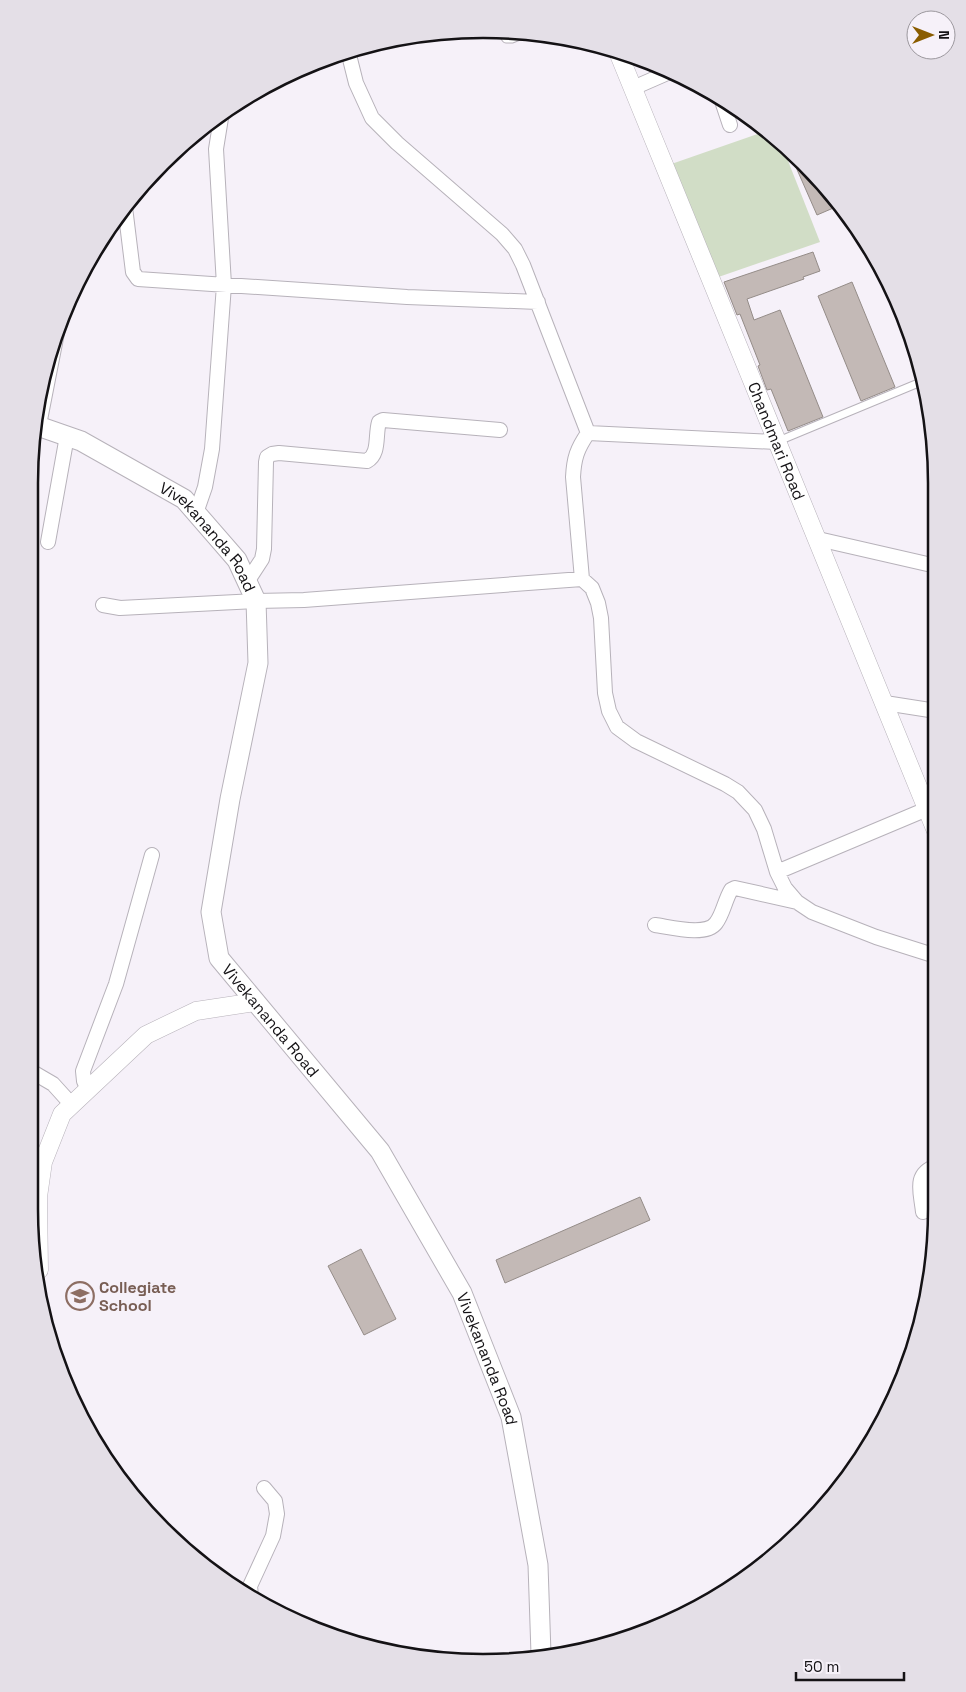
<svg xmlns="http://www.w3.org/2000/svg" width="966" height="1692" font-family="'Space Grotesk',sans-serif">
<rect width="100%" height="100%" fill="#f6f1f9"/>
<!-- green -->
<path fill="#d1ddc6" d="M766,131L781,143L820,242L704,282L657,169Z"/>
<!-- building -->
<path fill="#c3b9b6" stroke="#948c88" d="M788,149L804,162L838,206L817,215Z
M813,252L820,271L803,277L804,279L747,299L754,320L780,310L823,417L788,431L771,389L767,390L758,366L760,365L740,314L737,315L724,282Z
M852,282L895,387L861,401L818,296Z
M640,1197L650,1220L505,1283L496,1260Z
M361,1249L396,1319L364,1335L328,1266Z"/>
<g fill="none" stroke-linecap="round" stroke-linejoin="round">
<defs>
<path id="service" d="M499,30L506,39H512L527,33
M776,442L916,384"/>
<path id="minor" d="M348,51L356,83L372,118L397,143L502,234L515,249L523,265L588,433L776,442
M633,88L672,71
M721,98L730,125
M125,207L133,272L138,279L407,297L538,302
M39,425L58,328
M196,513L205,487L212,449L224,285L216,149L222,112
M818,539L936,566
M48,542L67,436
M582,579L573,477C574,458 577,449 588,433
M247,582L262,559L264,549L266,462L267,457L272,454L279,453L367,461C380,454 375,435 379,422L383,420L500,430
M103,605L120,608L256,601L304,600L582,579L592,588L598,603L601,618L605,693L609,711L617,727L636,741L725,784L738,792L755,810L764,829L777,872L785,888L797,902L812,912L876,937L936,956
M885,703L936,711
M777,872L927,809
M655,925C670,927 706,937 716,923C723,914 725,900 731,890L735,888L797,902
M29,1070L53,1084L72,1105
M88,1090L84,1081L83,1071L116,984L152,855
M29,1159L43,1162
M923,1212C921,1192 913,1174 936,1166
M251,1596L250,1586L273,1536L277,1514L275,1501L264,1488"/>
<g id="tertiary">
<path id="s1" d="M618,52L936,831"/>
<path d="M39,1270L38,1197L43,1162L62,1114L146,1035L196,1011L256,1002"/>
</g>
<g id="secondary">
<path id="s2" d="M35,425L81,441L184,499L237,560L256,601L258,663L230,799L211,912L219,958L380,1151L462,1293L511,1417L538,1565L541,1654"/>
</g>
</defs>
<!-- service casing -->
<use href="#service" stroke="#b7b2ba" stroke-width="9"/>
<!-- minor casing -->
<use href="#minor" stroke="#b7b2ba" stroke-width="16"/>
<!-- tertiary casing -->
<use href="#tertiary" stroke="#b7b2ba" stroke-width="19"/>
<!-- secondary casing -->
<use href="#secondary" stroke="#b7b2ba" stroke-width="21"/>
<!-- service -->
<use href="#service" stroke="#fff" stroke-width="7"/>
<!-- minor -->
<use href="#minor" stroke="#fff" stroke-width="14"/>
<!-- tertiary -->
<use href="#tertiary" stroke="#fff" stroke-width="18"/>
<!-- secondary -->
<use href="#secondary" stroke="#fff" stroke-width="19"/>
</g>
<!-- icons -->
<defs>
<symbol id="school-ring" viewBox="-11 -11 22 22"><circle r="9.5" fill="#f6f1f9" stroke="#8d6e63" stroke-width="1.5"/><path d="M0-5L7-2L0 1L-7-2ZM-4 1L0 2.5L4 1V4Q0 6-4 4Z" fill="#8d6e63"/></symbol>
</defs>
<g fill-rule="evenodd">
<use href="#school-ring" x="64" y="1280" width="32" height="32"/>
</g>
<g text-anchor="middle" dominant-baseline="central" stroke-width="4" stroke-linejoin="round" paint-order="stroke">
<!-- street labels -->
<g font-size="16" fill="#141215" stroke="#f6f1f9">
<text stroke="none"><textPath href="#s1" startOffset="420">Chandmari Road</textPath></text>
<text stroke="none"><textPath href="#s2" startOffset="211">Vivekananda Road</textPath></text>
<text stroke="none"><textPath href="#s2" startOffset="736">Vivekananda Road</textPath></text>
<text stroke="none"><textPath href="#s2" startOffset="1141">Vivekananda Road</textPath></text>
</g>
<!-- education labels -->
<g font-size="16" font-weight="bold" fill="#785e54" stroke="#f6f1f9" text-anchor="start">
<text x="99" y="1287">Collegiate<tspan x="99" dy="18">School</tspan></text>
</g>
</g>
<!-- crop -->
<path d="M0 0H966V1692H0ZM483 38H483A445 445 0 0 1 928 483V1209A445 445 0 0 1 483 1654H483A445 445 0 0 1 38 1209V483A445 445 0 0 1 483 38Z" fill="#e4dfe7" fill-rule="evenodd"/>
<path fill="none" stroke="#141215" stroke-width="2.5" d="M483 38H483A445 445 0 0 1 928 483V1209A445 445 0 0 1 483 1654H483A445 445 0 0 1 38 1209V483A445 445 0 0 1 483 38Z"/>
<!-- north arrow -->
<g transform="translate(931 35) rotate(90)"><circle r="24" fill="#f6f1f9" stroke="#9c989e"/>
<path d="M0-4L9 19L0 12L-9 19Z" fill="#8a5d00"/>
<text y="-8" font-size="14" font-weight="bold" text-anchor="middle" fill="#141215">N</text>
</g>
<!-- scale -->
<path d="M796 1672v8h108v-8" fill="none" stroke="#141215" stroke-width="2.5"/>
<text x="804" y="1672" font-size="15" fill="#141215" stroke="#f6f1f9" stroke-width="4" paint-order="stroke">50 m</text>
</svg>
